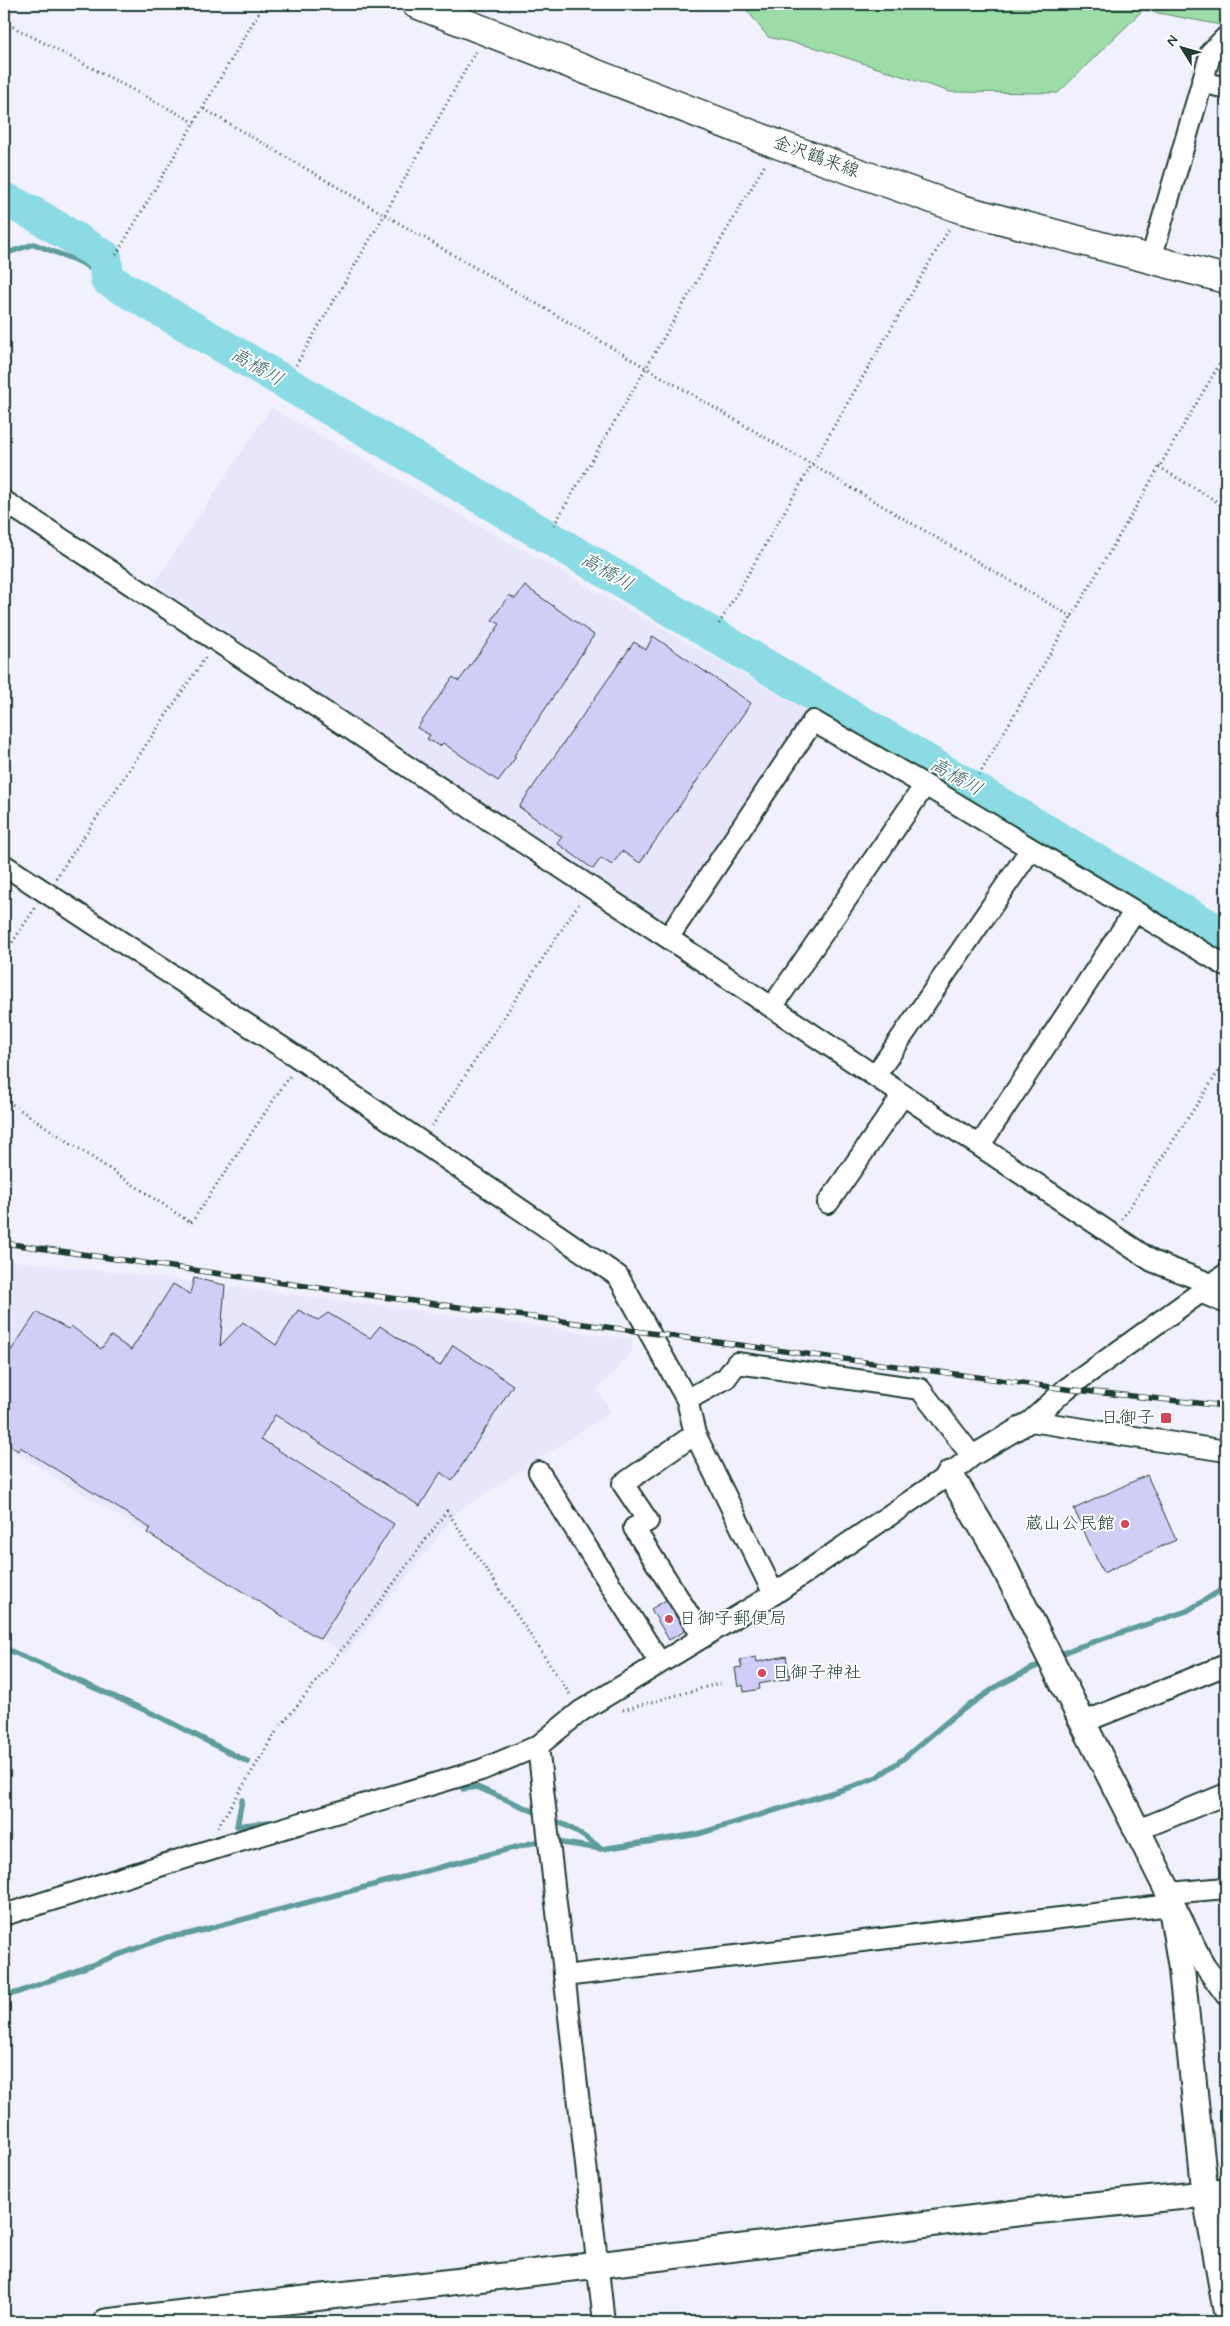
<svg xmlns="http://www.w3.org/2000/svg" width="1230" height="2326" font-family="Mynerve,'Klee One',sans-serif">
<rect width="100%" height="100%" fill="#f1f0fd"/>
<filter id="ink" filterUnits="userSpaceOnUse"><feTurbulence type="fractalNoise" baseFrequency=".02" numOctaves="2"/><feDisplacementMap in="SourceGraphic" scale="10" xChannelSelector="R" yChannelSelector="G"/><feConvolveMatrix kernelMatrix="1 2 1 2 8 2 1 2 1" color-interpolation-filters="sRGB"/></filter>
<g filter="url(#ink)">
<!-- built -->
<path fill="#e7e6fb" d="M271,408L811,713L673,917L656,921L154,584Z
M4,1260L176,1279L226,1290L234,1287L632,1339V1352L597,1390L611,1412L457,1512L346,1654L4,1446Z"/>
<!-- green -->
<path fill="#9cdda7" stroke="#5e8d6e" d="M742,4H1226V26L1143,10L1058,93L950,92L817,48L768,37Z"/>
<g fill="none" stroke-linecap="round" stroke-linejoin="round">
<!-- stream -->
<path stroke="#5f9c9d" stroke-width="5.5" d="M4,254L34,244L80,262L107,279
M4,1648L156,1715L248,1762
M1055,1657L1075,1648L1187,1611L1226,1587
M463,1789L477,1787L542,1815
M242,1800L237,1826L269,1822
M550,1818L569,1827L600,1847
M4,1995L16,1993L167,1937L188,1934L543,1840L602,1849L698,1834L857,1785L877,1777L903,1759L955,1715L999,1685L1045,1662"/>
<!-- river -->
<path stroke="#8adbe3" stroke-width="34" d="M4,199L36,215L105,257L107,279C482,494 851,720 1226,936"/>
</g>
<!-- building -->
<path fill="#d0cef7" stroke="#1f3d34" d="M525,586L594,635L514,756L516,757L498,781L443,743L440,746L427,739L430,735L417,728L453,677L459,681L500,624L492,620L509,595L515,599Z
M653,636L751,703L640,863L622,851L612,865L601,858L593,869L557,843L562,837L519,807L634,642L646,650Z
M194,1278L225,1285L220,1346L243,1322L276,1345L298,1310L318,1320L328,1313L370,1338L380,1326L440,1366L453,1345L513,1385L452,1481L441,1472L420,1506L275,1415L261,1439L394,1524L320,1639L147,1533L150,1528L20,1447L18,1451L4,1441V1361L37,1312L68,1329L71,1326L101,1349L111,1336L131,1350L173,1284L190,1294Z
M1147,1475L1176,1540L1103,1573L1074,1509Z
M666,1600L685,1631L669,1640L651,1609Z
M786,1656L790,1678L759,1684L760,1689L744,1692L743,1685L738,1687L735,1668L742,1667L740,1660L756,1657L757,1662Z"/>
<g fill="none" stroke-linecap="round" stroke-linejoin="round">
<defs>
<path id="minor" d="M1202,82L1226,88
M1151,259L1211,52L1226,37
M4,501L668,938L813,721L925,785L1226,966
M4,865L300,1059L618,1276L687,1400
M668,938L1152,1261L1211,1284
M772,1007L925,785
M875,1076L1031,849
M980,1145L1134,912
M828,1203L903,1095
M1200,1292L1226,1303
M1031,1421L1226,1451
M695,1434L687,1400L726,1378L737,1363L920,1389L972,1456
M539,1472L660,1663
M703,1637L634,1528L648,1521L623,1484L695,1434L774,1594
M1084,1722L1226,1665
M538,1746L604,2322
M1138,1830L1226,1794
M1226,1888L1169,1893L1204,1965L1226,1995
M4,1915L220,1847L481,1770L538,1746L581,1711L774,1594L950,1474L972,1456L1031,1421L1066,1389L1226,1274
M564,1976L1171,1905"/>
<path id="tertiary" d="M950,1474L994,1547L1169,1893L1181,1965L1205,2192L1226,2309
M106,2322L598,2265L1033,2211L1226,2192"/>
<path id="primary" d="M416,4L777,144L961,209L1226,279"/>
</defs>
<!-- minor casing -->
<use href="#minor" stroke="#1f3d34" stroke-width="24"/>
<!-- tertiary casing -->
<use href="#tertiary" stroke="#1f3d34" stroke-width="29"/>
<!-- primary casing -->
<use href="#primary" stroke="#1f3d34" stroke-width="31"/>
<!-- path -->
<path stroke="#1f3d34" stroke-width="3" stroke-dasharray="1 4" stroke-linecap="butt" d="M4,22L196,123
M204,109L1072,617
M116,255L264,4
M296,365L385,214L476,51
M1159,467L1226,507
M554,525L766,163
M719,624L949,229
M979,775L1226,353
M56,878L207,655
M4,955L35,908
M4,1099L191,1223L291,1074
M432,1126L580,902
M1122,1219L1226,1060
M623,1710L724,1682
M218,1827L276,1732L382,1599L447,1511L571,1696"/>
<!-- minor -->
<use href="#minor" stroke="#fff" stroke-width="20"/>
<!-- tertiary -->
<use href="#tertiary" stroke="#fff" stroke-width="25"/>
<!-- primary -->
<use href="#primary" stroke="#fff" stroke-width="28"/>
<defs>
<path id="rail" d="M4,1243L361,1294L1066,1389L1226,1406"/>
</defs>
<!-- rail casing -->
<use href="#rail" stroke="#1f3d34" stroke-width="5.5"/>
<!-- rail -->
<use href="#rail" stroke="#fff" stroke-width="4" stroke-dasharray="11" stroke-linecap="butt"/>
</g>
</g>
<!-- markers -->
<g fill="#d1495b" stroke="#fff" stroke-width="2">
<rect x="1160" y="1412" width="12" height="12" rx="2.5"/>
<circle cx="1125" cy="1524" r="5"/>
<circle cx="669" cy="1619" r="5"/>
<circle cx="762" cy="1673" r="5"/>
</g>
<g text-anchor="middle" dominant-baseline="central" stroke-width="4" stroke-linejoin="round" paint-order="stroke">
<!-- street labels -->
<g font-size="18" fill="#1f3d34" stroke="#fff">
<text transform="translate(816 157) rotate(20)">金沢鶴来線</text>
</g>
<!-- poi labels -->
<g font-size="18" fill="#1f3d34" stroke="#fff" text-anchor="end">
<text x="1155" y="1418">日御子</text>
<text x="1115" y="1524">蔵山公民館</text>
<text x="679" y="1619" text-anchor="start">日御子郵便局</text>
<text x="772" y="1673" text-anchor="start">日御子神社</text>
</g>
<!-- water labels -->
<g font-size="19" font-style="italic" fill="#3a6460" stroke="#fff">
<text transform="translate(257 367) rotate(30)">高橋川</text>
<text transform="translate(607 572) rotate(30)">高橋川</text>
<text transform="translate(956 777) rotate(30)">高橋川</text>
</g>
</g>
<!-- margin -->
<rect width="1230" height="2326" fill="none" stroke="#fff" stroke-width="20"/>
<rect x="10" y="10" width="1210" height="2306" fill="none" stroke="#1f3d34" stroke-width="2" filter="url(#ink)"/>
<!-- north arrow -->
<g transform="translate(1182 48) rotate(307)" stroke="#ffffff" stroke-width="4" paint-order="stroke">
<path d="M0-4L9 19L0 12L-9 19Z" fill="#1f3d34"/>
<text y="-8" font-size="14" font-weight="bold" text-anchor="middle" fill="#1f3d34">N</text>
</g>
</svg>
